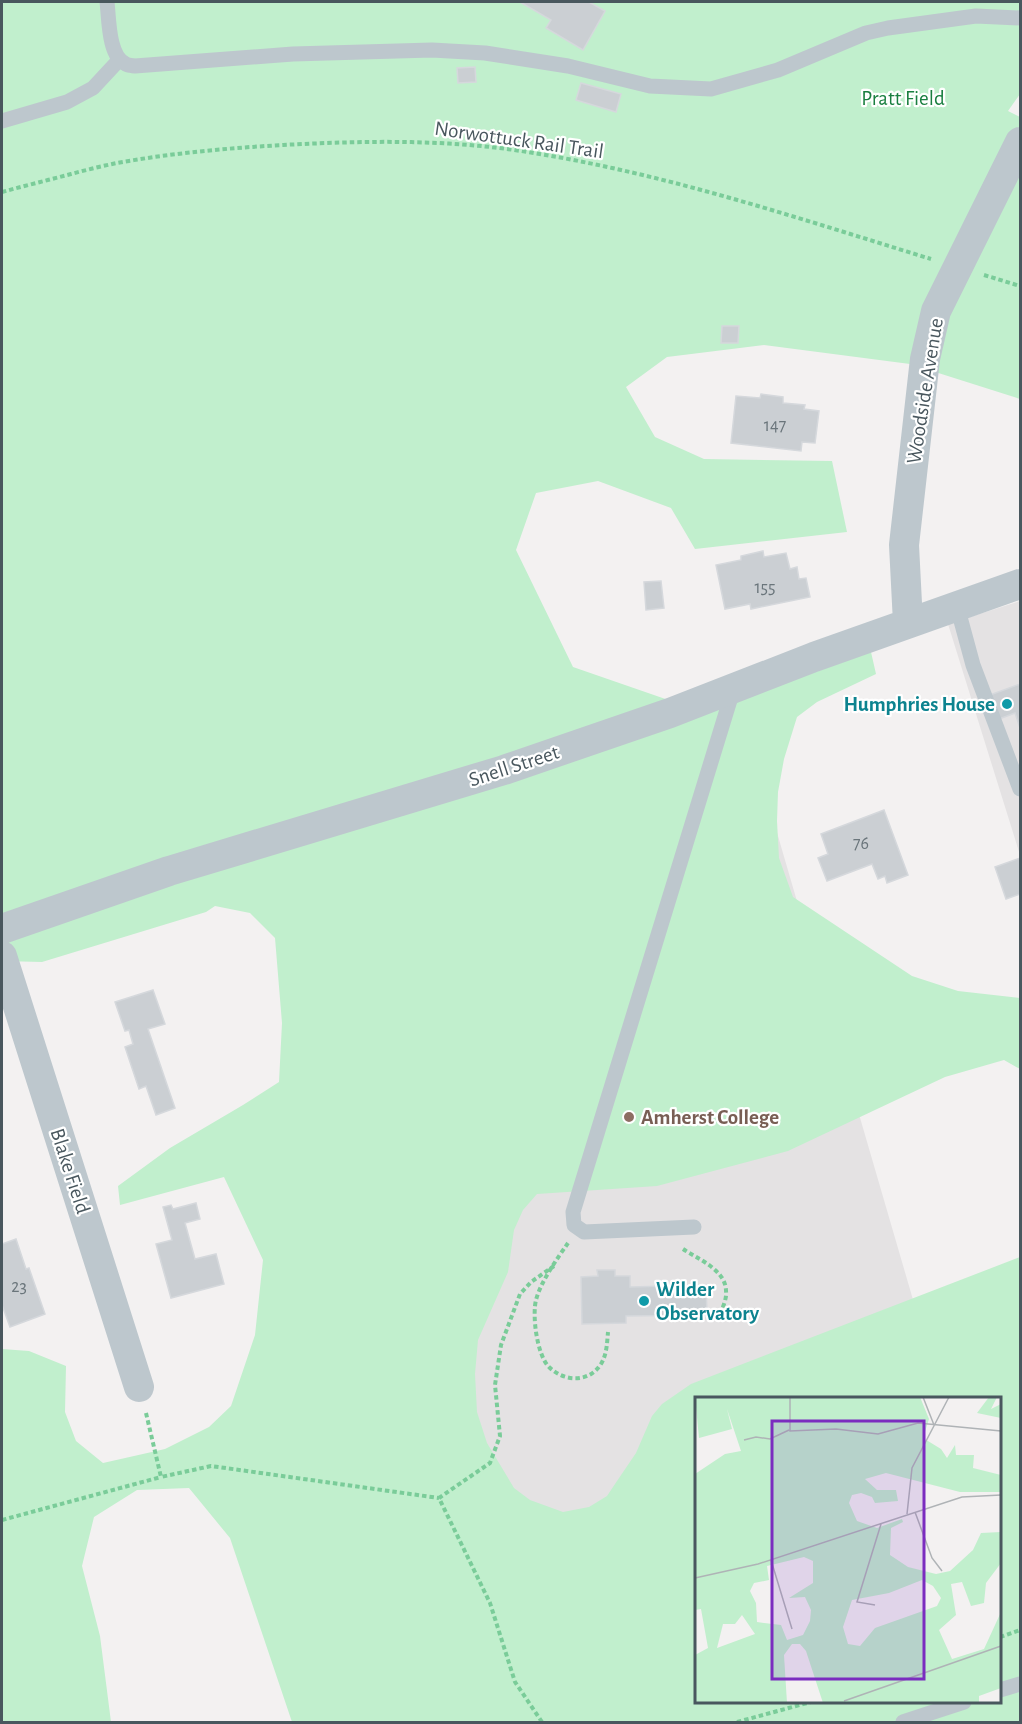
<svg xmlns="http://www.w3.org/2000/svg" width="1022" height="1724" font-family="'Alegreya Sans',sans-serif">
<rect width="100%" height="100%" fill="#f3f1f1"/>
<!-- education -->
<path fill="#e4e2e3" d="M1020,601V855L948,624Z
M741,709L939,1389L914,1398H696V1481L492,1559L341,846Z"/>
<!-- green -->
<path fill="#c1efcd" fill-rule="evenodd" d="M2,2H1020V94L1008,111L1020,117V399L910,364L764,345L667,357L626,387L655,437L704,459L832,461L847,532L695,549L671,508L598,481L536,493L516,550L573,667L703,712L871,652L876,674L817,702L797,717L784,759L778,792L777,821L779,858L793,897L912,976L958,991L1020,998V1069L1004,1060L945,1077L788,1151L657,1186L537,1194L523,1210L514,1230L508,1272L478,1340L475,1374L477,1412L487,1443L514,1488L530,1500L563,1512L589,1507L607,1496L617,1481L636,1453L652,1416L662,1404L691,1384L1020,1257V1722H292L230,1538L189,1488L137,1490L94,1517L82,1566L100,1636L111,1722H2V1349L29,1351L66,1366L65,1412L76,1441L103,1463L165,1449L209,1427L231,1406L255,1335L263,1260L224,1177L120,1205L118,1186L170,1148L243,1105L279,1082L282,1023L275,938L250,913L215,906L206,912L42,962L2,961ZM696,1398H1000V1702H696Z"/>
<!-- building -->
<path fill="#cbcfd3" stroke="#d5d8dc" stroke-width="1.5" d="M520,2H589L605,11L583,50L546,28L551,20Z
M475,67L476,82L458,83L457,68Z
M581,83L621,94L616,112L576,100Z
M722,326H739L738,343H721Z
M761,394L783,397V403L805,405L804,409L819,411L815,443L802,442L801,451L731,443L736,396L760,398Z
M763,551L764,557L786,553L790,569L797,567L799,579L806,578L810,597L751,609L750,604L725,609L716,565L741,560V556Z
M661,581L664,608L646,610L644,582Z
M1020,684V728L1015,713L999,719L990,695Z
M884,810L908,875L887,883L885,876L878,879L872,864L827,881L818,858L828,854L821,834Z
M1020,858V894L1006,899L995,867Z
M153,990L165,1024L148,1029L175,1108L156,1115L146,1086L139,1089L125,1047L133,1044L129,1030L125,1031L115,1002Z
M196,1203L200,1219L185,1223L195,1259L216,1254L224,1284L171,1298L156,1244L172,1240L163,1207L171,1205L173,1209Z
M16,1239L26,1269L29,1268L45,1314L10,1327L2,1305V1244Z
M597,1270H615V1276H630V1287L706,1285L707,1315L626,1316V1323L582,1324L581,1277L598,1276Z"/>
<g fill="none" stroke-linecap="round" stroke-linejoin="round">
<!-- path -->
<path stroke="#7acc99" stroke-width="4" stroke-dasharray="4.5 3" stroke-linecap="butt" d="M2,192C24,186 48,180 71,174C86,170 102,166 117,163C178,152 240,147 302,144C370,141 439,140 507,149C652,169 791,216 931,259
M984,275L1020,286
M568,1243C557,1259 541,1281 536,1300C532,1316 537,1355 549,1367C564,1382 589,1383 601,1364C607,1354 607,1343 608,1332
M683,1249C698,1259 726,1270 726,1291C727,1298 723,1307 720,1314
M146,1413L161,1477L211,1466L439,1498
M2,1520L161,1477
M1000,1637L1020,1630
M542,1722L515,1682L490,1603L439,1498L490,1463L500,1436L495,1385L501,1345L520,1294L531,1282L554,1266
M737,1722L811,1702"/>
<!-- service -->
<path stroke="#bdc7cd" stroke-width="15" d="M107,2C109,17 108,57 126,64C126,65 135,66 135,66L293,54L432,50L485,53L568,66L650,86L711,89L778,70L866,33L888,28L976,16L1020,18
M2,121L67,102L93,88L119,60
M957,606L973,665L1020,789
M694,1227L584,1232L574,1225L573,1212L734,687
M1000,1690L1020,1684
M903,1722L964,1702"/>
<!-- minor -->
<path stroke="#bdc7cd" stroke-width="30" d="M908,623L904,545L925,359L936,311L1020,142
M2,929L169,871L504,770L670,713L814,657L1020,584
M2,956L139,1387"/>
</g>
<!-- markers -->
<g fill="#0f9aa8" stroke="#fff" stroke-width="2">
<circle cx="1007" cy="704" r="6"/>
<circle cx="644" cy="1301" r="6"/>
</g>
<circle fill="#8d6e63" stroke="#fff" stroke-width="2" cx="629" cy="1117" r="6"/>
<g text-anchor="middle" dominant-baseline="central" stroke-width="4.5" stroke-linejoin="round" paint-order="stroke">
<!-- number labels -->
<g font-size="18" fill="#6a757b">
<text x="775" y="426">147</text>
<text x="765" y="588">155</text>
<text x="861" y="844">76</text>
<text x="19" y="1287">23</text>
</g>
<!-- park labels -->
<g font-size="21" fill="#1a7f40" stroke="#fff">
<text x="903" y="98">Pratt Field</text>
</g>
<!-- street labels -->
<g font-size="21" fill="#49575e" stroke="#fff">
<text transform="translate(519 140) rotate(8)">Norwottuck Rail Trail</text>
<text transform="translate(925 391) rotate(-81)">Woodside Avenue</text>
<text transform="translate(514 766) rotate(-18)">Snell Street</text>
<text transform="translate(70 1171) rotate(72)">Blake Field</text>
</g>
<!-- culture labels -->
<g font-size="21" font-weight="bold" fill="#0d838f" stroke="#fff" text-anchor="end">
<text x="995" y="704">Humphries House</text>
<text x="656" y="1289" text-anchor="start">Wilder<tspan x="656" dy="24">Observatory</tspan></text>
</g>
<!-- education labels -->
<g font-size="21" font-weight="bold" fill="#785e54" stroke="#fff" text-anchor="start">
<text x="641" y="1117">Amherst College</text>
</g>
</g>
<!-- overview -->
<g transform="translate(695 1397)">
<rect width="306" height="306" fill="#f3f1f1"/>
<path d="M0,0H225L234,22L228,41L246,52L252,61L260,48L261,58H279L278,71L306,78V95H265L191,76L170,82L182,93H201L203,104L180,106L177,100L166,96L157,98L154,106L162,124L182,131L207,122L208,125L196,131L195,158L213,170L241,177L255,174L278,153L286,136L306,135V166L291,186L289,206L276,209L267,185L256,187L261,218L244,233L257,262L289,252L306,215V291L284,299V306H128L111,254L105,247H97L89,258L92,306H0V258L13,251L6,212L0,213V77L30,57L46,54L32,12L37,32L4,41ZM109,160L118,164V186L94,201L110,200L116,213L115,224L108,238L92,243L86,228L62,225L61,206L55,194L59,186L74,183L72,169ZM227,183L238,189L246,201L242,209L180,231L165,249L153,247L148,230L157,203L194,196ZM47,218L60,237L22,251L28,227H40ZM294,0H302L296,12L306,7V21L282,16Z" fill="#c1efcd" fill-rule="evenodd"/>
<path fill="none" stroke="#afb3b6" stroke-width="1.5" d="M95,0V34L141,32L183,37L223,26L306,34M228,0L239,28M49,43L61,40L75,42L94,33M220,115L237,161L247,174M212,117L217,71L254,0M76,163L97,232M0,181L63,167L267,100L306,98M180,208L162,205L186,127M149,304L306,249"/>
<path fill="#7b2cbf" fill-opacity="0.15" stroke="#7b2cbf" stroke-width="3" d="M77,24H229V282H77Z"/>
<rect width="306" height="306" fill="none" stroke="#49575e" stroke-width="3"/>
</g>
<!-- border -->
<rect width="1022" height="1724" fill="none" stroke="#49575e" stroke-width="6"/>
</svg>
